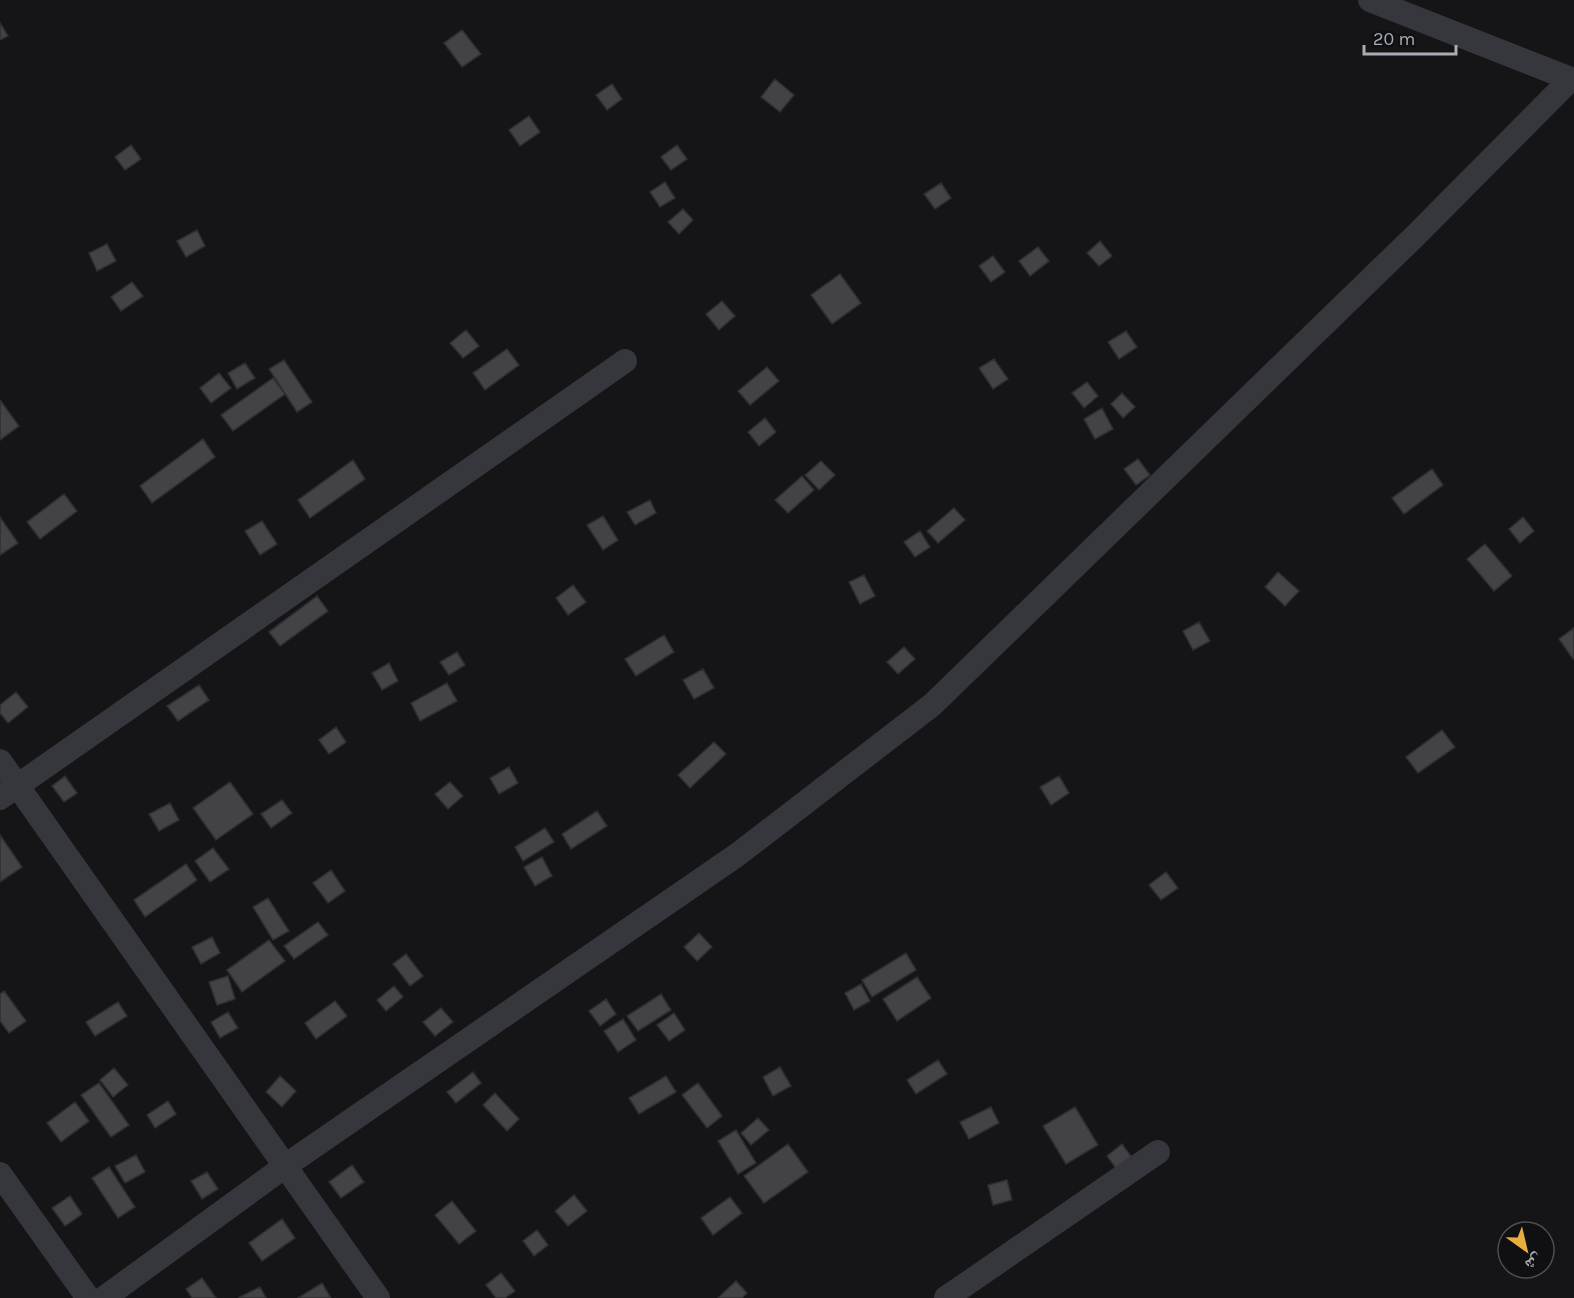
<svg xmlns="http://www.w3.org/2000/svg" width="1574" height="1298" font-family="Karla,'Noto Naskh Arabic',sans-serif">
<rect width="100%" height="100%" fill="#151517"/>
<!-- building -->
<path fill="#424247" stroke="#2f2f33" stroke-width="1.5" d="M0,23L8,36L0,40Z
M462,30L481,54L462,67L444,43Z
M775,79L794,95L780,112L761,97Z
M612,84L622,99L607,110L596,95Z
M529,116L540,132L520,146L509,130Z
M131,145L141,159L125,170L115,157Z
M677,145L687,159L671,170L661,157Z
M665,182L675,198L660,207L650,192Z
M941,183L951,198L935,209L924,194Z
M683,209L693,220L679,234L668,222Z
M197,230L205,246L186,257L177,241Z
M1100,241L1112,256L1099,266L1087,253Z
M107,244L116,261L97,271L89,253Z
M1038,247L1049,261L1030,276L1019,261Z
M993,256L1005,272L991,282L979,266Z
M840,274L861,303L832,324L811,295Z
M132,282L143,296L121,311L111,297Z
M722,301L735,316L719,330L706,314Z
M466,330L479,346L463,358L450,343Z
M1126,331L1137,347L1119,359L1108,342Z
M507,349L519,365L485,390L473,373Z
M994,359L1008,379L993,389L979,368Z
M284,360L312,402L297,412L269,369Z
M245,363L255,378L237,389L228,373Z
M767,367L779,381L750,405L738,391Z
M219,373L231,388L211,403L200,388Z
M273,378L285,394L233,431L221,415Z
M1087,382L1098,396L1084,408L1072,393Z
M1122,393L1135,407L1123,418L1111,404Z
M0,400L19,426L0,440Z
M1102,408L1113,429L1095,439L1084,419Z
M765,418L776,432L759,446L748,432Z
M203,439L215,457L152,503L140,486Z
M1138,459L1150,475L1136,485L1124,469Z
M353,460L365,479L310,518L298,500Z
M821,461L835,475L819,490L805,475Z
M1432,469L1443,485L1404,514L1392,498Z
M802,476L814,490L788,513L775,500Z
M64,494L77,511L40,539L27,522Z
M650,500L656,513L635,525L627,512Z
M954,508L965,520L938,543L927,531Z
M603,516L618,540L603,550L587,525Z
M0,517L18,543L0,555Z
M1523,517L1534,531L1520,543L1509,529Z
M262,521L277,544L260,555L245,531Z
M920,531L930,547L915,557L904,542Z
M1485,544L1512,576L1494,591L1467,559Z
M1278,572L1299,591L1285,606L1265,587Z
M864,575L875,596L860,604L849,582Z
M573,585L586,602L568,615L556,598Z
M317,596L328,611L280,646L269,632Z
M1199,622L1210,641L1193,650L1183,631Z
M1574,628V658L1573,659L1559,639Z
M664,635L674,652L636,676L625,659Z
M904,647L915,659L898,674L887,662Z
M457,652L465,665L449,675L440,662Z
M389,663L398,681L382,690L372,673Z
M703,669L714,688L694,699L683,680Z
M447,683L457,701L420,721L411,703Z
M199,685L209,700L178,721L167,706Z
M16,692L28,707L8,723L0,713V705Z
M336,727L346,742L329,754L319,740Z
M1442,730L1455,747L1418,773L1406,757Z
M714,742L726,754L690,788L678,775Z
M509,767L518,783L499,794L490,778Z
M65,776L77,793L64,802L52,786Z
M1059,776L1069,793L1051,805L1040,787Z
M230,782L253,814L216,840L193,808Z
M450,782L463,796L448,809L435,794Z
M282,800L292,813L271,828L261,814Z
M170,803L179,820L159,831L149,814Z
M597,811L607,826L571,849L562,834Z
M545,828L554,842L523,861L515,847Z
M0,835L22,867L0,882Z
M213,848L229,869L210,882L195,861Z
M542,857L552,876L535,886L524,867Z
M186,864L197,880L145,917L134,900Z
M331,870L345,891L328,903L313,883Z
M1166,872L1178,888L1161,900L1149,885Z
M268,898L289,931L273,940L253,907Z
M318,922L328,935L294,959L284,946Z
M699,933L712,947L697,961L684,947Z
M212,937L220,953L201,964L192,947Z
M269,940L285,961L242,992L227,970Z
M906,953L916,970L872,997L862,980Z
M406,954L423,976L410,986L393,964Z
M228,976L235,999L217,1005L209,982Z
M917,977L931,998L897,1021L883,999Z
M861,984L870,1001L854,1010L845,993Z
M394,986L403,997L386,1011L377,1000Z
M4,991L26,1021L9,1033L0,1021V994Z
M661,994L671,1010L638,1031L627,1016Z
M606,999L616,1014L600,1026L589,1011Z
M335,1001L347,1016L316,1039L305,1023Z
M118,1002L127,1016L95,1036L86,1022Z
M441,1008L453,1022L435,1036L423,1022Z
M228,1012L238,1028L220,1038L211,1022Z
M674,1013L685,1030L669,1041L657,1025Z
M623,1019L636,1040L618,1052L604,1031Z
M938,1060L947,1074L916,1094L907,1080Z
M780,1067L791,1086L773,1096L763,1077Z
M114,1068L128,1085L113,1097L100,1080Z
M473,1072L481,1083L456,1103L447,1092Z
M280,1076L296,1091L282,1107L266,1092Z
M666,1076L676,1092L639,1114L629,1098Z
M99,1083L129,1125L111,1137L81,1095Z
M698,1083L722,1116L707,1128L682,1095Z
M495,1093L519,1119L507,1131L483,1105Z
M168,1101L176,1114L155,1128L147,1115Z
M75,1102L89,1121L61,1142L47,1123Z
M991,1107L999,1123L969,1139L960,1122Z
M1075,1107L1098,1145L1066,1164L1043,1126Z
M758,1118L769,1130L751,1145L741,1133Z
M736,1130L756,1163L738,1174L718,1141Z
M788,1144L808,1172L764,1203L744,1176Z
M1122,1144L1136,1163L1120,1174L1107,1156Z
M136,1155L145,1172L125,1183L115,1166Z
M352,1165L364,1182L341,1198L329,1182Z
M109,1167L135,1207L118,1218L92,1178Z
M207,1172L218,1189L202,1199L191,1181Z
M1007,1180L1012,1200L993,1205L988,1185Z
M574,1195L587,1211L568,1226L555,1211Z
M70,1196L82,1214L65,1226L52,1208Z
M730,1197L742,1213L713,1235L701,1218Z
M452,1201L476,1231L459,1244L435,1215Z
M282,1219L295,1238L262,1261L249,1243Z
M537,1230L548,1245L534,1256L523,1241Z
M501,1273L515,1291L505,1298H496L486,1285Z
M202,1278L216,1298H192L186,1289Z
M736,1281L747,1293L742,1298H718Z
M322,1283L331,1298H298Z
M260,1287L266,1298H238Z"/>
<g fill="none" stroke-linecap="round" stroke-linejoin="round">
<!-- minor -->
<path stroke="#36373c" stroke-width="24" d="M1370,0L1571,79
M0,761L378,1298
M0,798L625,361
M0,1174L88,1298
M104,1298L288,1164L737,855L932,705L1416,235L1571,79L1574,80
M946,1298L1158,1152"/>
</g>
<!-- north arrow -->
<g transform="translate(1526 1250) rotate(146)"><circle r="28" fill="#101012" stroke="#4d4e54" stroke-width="1.5"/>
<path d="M0-4.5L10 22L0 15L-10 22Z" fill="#e5ae3f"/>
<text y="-9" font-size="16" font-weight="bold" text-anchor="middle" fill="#a8acb6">ش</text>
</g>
<!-- scale -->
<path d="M1364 45v9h92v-9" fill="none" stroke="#a8acb6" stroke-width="3"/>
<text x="1373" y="45" font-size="18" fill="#a8acb6" stroke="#101012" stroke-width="4.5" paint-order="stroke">20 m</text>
</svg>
